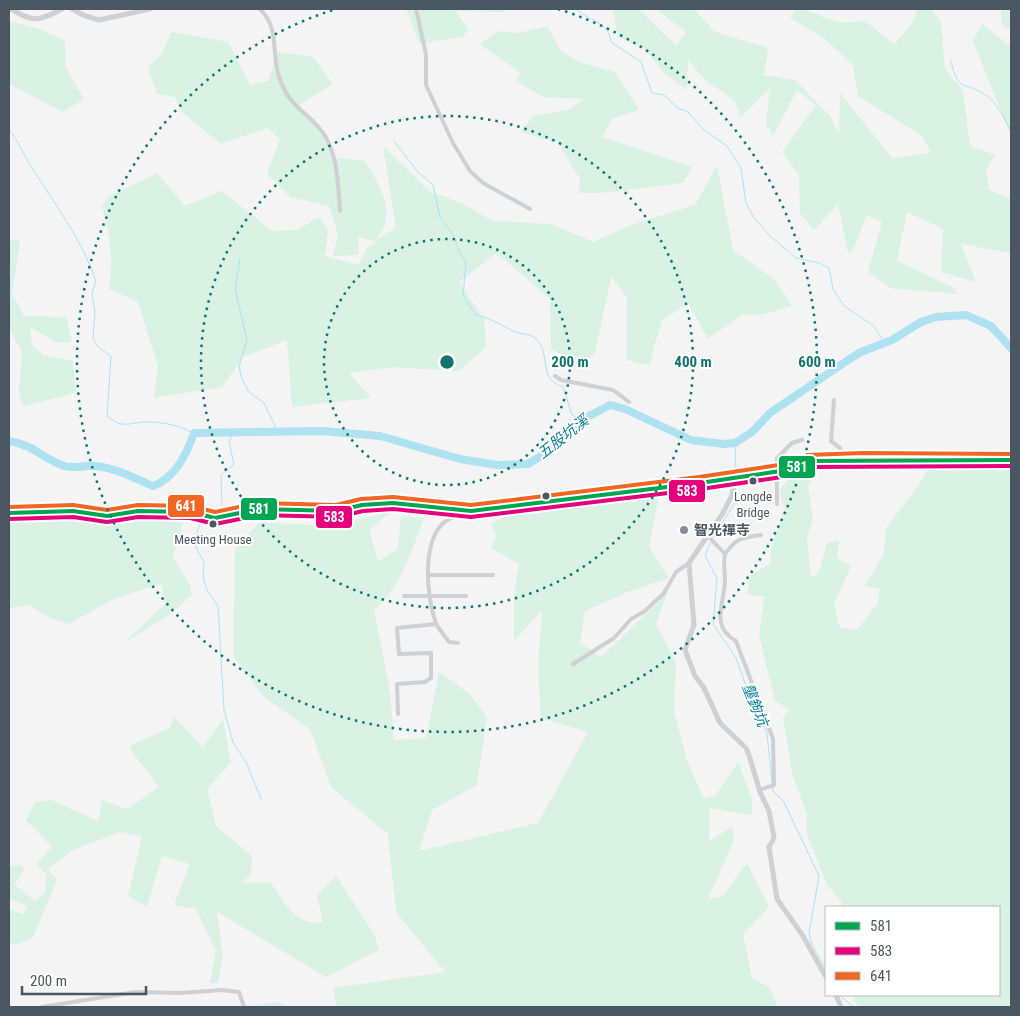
<svg xmlns="http://www.w3.org/2000/svg" width="1020" height="1016" font-family="'Roboto Condensed','Noto Sans TC',sans-serif">
<rect width="100%" height="100%" fill="#f4f4f4"/>
<!-- green -->
<path fill="#d9f2e3" d="M406,9H505V12L455,11L468,29L463,37L419,43Z
M613,9H638L676,45L686,32L657,10L694,9L715,32L768,48L764,75L795,80L830,116L839,134L840,93L892,158L931,153L922,136L858,96L853,65L824,38L790,18L796,9H801L841,23L865,21L894,44L911,25L917,11L915,9H931L941,22L945,69L963,91L970,146L995,155L986,170L989,190L1011,199V253L961,244L976,282L941,272L943,229L907,212L897,261L954,288L957,294L891,288L868,272L882,222L867,215L853,250L848,253L838,204L814,230L800,214L799,175L782,152L816,105L797,90L773,136L766,124L770,89L740,117L735,101L704,79L688,60L687,90L664,73L644,48L618,37Z
M1001,9H1011V26L1007,29L1002,24Z
M9,21L40,29L65,41V66L84,99L63,112L9,84Z
M982,24L1011,47V136L973,41Z
M547,26L561,51L579,62L615,72L639,110L613,118L602,137L692,167L683,183L600,193H579L580,179L558,143L520,132L533,116L567,110L585,99L543,97L516,81L521,73L480,44L498,31L518,33Z
M171,32L228,42L250,85L268,81L278,52L313,57L333,84L297,106L318,124L337,158L365,161C376,179 391,202 385,224C383,230 378,236 376,241L396,227L383,146L429,191L461,203L493,221L551,224L593,242L634,224L695,205L717,165L733,250L775,280L792,306L760,315L743,314L708,339L688,303L662,320L649,365L627,360V297L611,277L595,353L581,366L551,349L550,299L497,253L459,282L484,319L486,347L459,371L392,367L349,373L371,398L292,407L287,340L243,357L222,387L154,398L158,366L138,302L109,289C114,258 110,237 102,206L110,196L157,173L185,206L222,191L272,231L298,230L318,217L328,229L325,256L358,265L367,248L376,242L358,237L359,255L333,256L338,234L329,206L290,197L267,174L280,139L268,128L221,144L182,112L175,97L157,94L148,68L163,52Z
M20,240L12,294L24,316L66,317L72,342L57,343L30,327L32,345L43,355L73,361L76,393L23,406L19,391L22,353L9,327V241Z
M1011,465V1007H860L854,1001L855,995H999V907H842L841,901L826,883L807,834V814L793,777L783,718L789,709L775,701L759,635L764,597L747,594L750,576L771,563C768,549 781,523 785,507C773,491 785,485 794,471L819,467L808,487L813,519L807,538L811,578L819,572L827,543L839,540L837,558L851,566L834,604L840,628L857,630L878,603L880,589L865,586L884,553L886,528L919,485L928,467Z
M659,496L649,547L669,578L630,591L585,611L580,643L601,657L658,603L669,587L656,624L676,662L674,712L688,763L704,799L715,796L738,762L752,799V815L710,808L709,841L732,827L734,840L708,899L722,897L747,863L769,907L743,934L752,978L769,987L777,1004L774,1007H337L333,988L445,972L396,912L388,834L331,787L310,729L264,697L233,656L235,549L259,522L330,526L392,511L369,530L378,561L398,549L401,516L424,518C411,553 401,585 374,611L390,691L394,740L426,738L439,672L469,693L487,717L477,785L432,810L419,851L538,823L588,732L541,718L538,667L542,610L514,641V596L519,564L491,548L496,536L491,524L512,510Z
M65,518L111,526L158,518L184,520L173,557L190,585L192,595L169,615L124,643L165,604L161,583L112,600L69,624L52,619L28,605L9,608V521Z
M174,717L203,747L223,719L231,762L207,789L216,826L252,856L251,874L242,883L270,882C285,902 294,926 323,922L317,895L336,876L374,934L379,950L326,977L217,912L223,955L218,983H210L216,951L196,909L174,905L190,864L162,856L147,907L128,896L142,836L120,832L73,850L48,869L57,880L33,937L19,944L9,943V909L23,914L27,906L9,898V866L21,865L25,868L14,884L35,901L45,892L47,875L36,864L52,847L26,820L35,802L52,800L98,821L102,800L127,809L159,787L130,749L131,745L170,728Z
M278,1002L290,1007L248,1006Z"/>
<g fill="none" stroke-linecap="round" stroke-linejoin="round">
<!-- stream -->
<path stroke="#aee2f0" stroke-width="1" d="M576,9C591,23 608,20 611,42L641,62L652,93L664,95L679,109L687,111L703,129L727,146L741,168L746,203L753,216L769,235L796,258L819,263L829,268L833,289L844,306L874,326L884,342
M951,61C958,95 966,80 987,96C999,105 1004,119 1011,131
M9,129C18,141 24,155 32,168C55,204 82,240 96,281L92,293L95,313L93,338L98,347L111,356L107,416C124,430 128,422 148,422C165,422 179,426 194,433
M394,141L417,171L433,185L440,217L454,236L459,252L466,262L463,296L476,315C492,318 504,328 519,333C524,334 531,335 534,337C554,354 535,377 563,387L572,415L584,420
M240,259L235,289L247,340L239,366L241,376L248,391L264,403L277,430
M735,443L736,474
M214,515L222,510L221,475L234,464L229,442L232,434
M208,518L201,522L193,542L204,562L203,577L207,590L218,606L224,710L233,742L247,764L261,799
M713,538L734,504L736,481
M711,542L705,555L717,579L713,624L736,658L751,700L767,733L773,791L784,802L819,876L809,933L811,942L826,970
M839,995L854,1007"/>
<!-- river -->
<path stroke="#aee2f0" stroke-width="8" d="M9,441C34,445 42,458 64,466C74,469 85,465 95,466C116,468 134,478 153,486C174,479 187,453 194,433L323,431L380,436L460,459L497,465L528,464L551,450L589,416L610,405L625,409L691,440L724,444L735,443L752,432L770,413L848,360L861,352L892,340L921,322L936,317L966,315L991,326L1011,348"/>
<!-- minor -->
<path stroke="#ced0d2" stroke-width="4" d="M260,9C280,28 271,53 279,77C290,108 303,108 321,130C338,152 338,184 340,211
M416,9L426,54V85L453,143L470,171L483,183L530,209
M555,376L561,380L613,390L629,402
M834,400L831,441L840,448L843,460
M679,486L684,493
M777,504V458L792,443L802,440
M708,536L725,554C723,564 725,571 725,581C724,605 710,626 736,641L773,739L774,785L759,790
M725,554C737,537 742,538 761,535
M428,575H493
M404,596H466
M458,643L449,642C445,636 438,629 436,623C426,596 420,532 451,518C466,512 487,523 499,509
M573,664L614,638L631,619L645,611L664,593L676,572L689,563
M398,714L397,684L425,682L431,678V653L399,654L397,628L436,624
M42,1007L135,992L180,993L222,990L239,992L244,1007"/>
<!-- tertiary -->
<path stroke="#ced0d2" stroke-width="5" d="M11,9C34,23 39,21 62,9
M72,9L83,15L99,20L150,9
M731,478L733,487L732,495L723,513L689,563L694,625L685,650L695,676L704,688L720,723L746,748L749,755L760,792L769,811L772,827L774,838L769,847L777,899L803,936L826,977
M836,995L841,1007"/>
<!-- secondary -->
<path stroke="#ced0d4" stroke-width="5.5" d="M9,513L73,511L107,516L138,511L191,512L215,518L259,509L337,511L362,505L393,503L471,511L700,483L794,469L808,461L863,459L1011,460"/>
<defs>
<path id="bus-1" d="M9,513L73,511L107,516L138,511L191,512L215,518L259,509L337,511L362,505L393,503L471,511L700,483L794,469L808,461L1011,460"/>
<path id="bus-2" d="M9,519L73,517L107,522L138,517L190,518L215,524L260,515L337,517L363,511L393,509L471,517L701,489L795,475L810,467L1011,466"/>
<path id="bus-3" d="M9,507L73,505L107,510L138,505L191,506L215,512L258,503L336,505L361,499L393,497L471,505L699,477L792,463L807,455L863,453L1011,454"/>
</defs>
<!-- bus-1 casing -->
<use href="#bus-1" stroke="#fff" stroke-width="8"/>
<!-- bus-2 casing -->
<use href="#bus-2" stroke="#fff" stroke-width="8"/>
<!-- bus-3 casing -->
<use href="#bus-3" stroke="#fff" stroke-width="8"/>
<!-- bus-1 -->
<use href="#bus-1" stroke="#00a651" stroke-width="4"/>
<!-- bus-2 -->
<use href="#bus-2" stroke="#e5007d" stroke-width="4"/>
<!-- bus-3 -->
<use href="#bus-3" stroke="#f26522" stroke-width="4"/>
</g>
<!-- distance rings -->
<g fill="none" stroke="#0f766e" stroke-width="2.5" stroke-dasharray="2.5 5">
<circle cx="447" cy="362" r="123"/>
<circle cx="447" cy="362" r="246"/>
<path d="M558 9A370 370 0 1 1 336 9"/>
</g>
<!-- markers -->
<g fill="#4a5661" stroke="#fff" stroke-width="2">
<circle cx="753" cy="481" r="4.5"/>
<circle cx="546" cy="496" r="4.5"/>
<circle cx="213" cy="524" r="4.5"/>
</g>
<circle fill="#868d94" stroke="#fff" stroke-width="2" cx="684" cy="530" r="5"/>
<g text-anchor="middle" dominant-baseline="central" stroke-width="4" stroke-linejoin="round" paint-order="stroke">
<!-- bus labels -->
<g font-size="13" fill="#4a5661" stroke="#fff">
<text x="753" y="496">Longde<tspan x="753" dy="16">Bridge</tspan></text>
<text x="213" y="539">Meeting House</text>
</g>
<!-- poi labels -->
<g font-size="14" font-weight="bold" fill="#4a5661" stroke="#fff" text-anchor="start">
<text x="694" y="530">智光禪寺</text>
</g>
<!-- water labels -->
<g font-size="15" font-style="italic" fill="#0c7c9b" stroke="#fff">
<text transform="translate(563 437) rotate(-38)">五股坑溪</text>
<text transform="translate(755 705) rotate(68)">壟鉤坑</text>
</g>
</g>
<circle cx="447" cy="362" r="8" fill="#0f766e" stroke="#fff" stroke-width="2.5"/>
<g font-size="15" text-anchor="middle" font-weight="bold" fill="#0f766e" stroke="#fff" stroke-width="4" stroke-linejoin="round" paint-order="stroke">
<text x="570" y="367">200 m</text>
<text x="693" y="367">400 m</text>
<text x="817" y="367">600 m</text>
</g>
<g stroke="#fff" stroke-width="2">
<rect x="778" y="455" width="38" height="24" rx="5" fill="#00a651"/>
<rect x="668" y="479" width="38" height="24" rx="5" fill="#e5007d"/>
<rect x="167" y="494" width="38" height="24" rx="5" fill="#f26522"/>
<rect x="240" y="497" width="38" height="24" rx="5" fill="#00a651"/>
<rect x="315" y="505" width="38" height="24" rx="5" fill="#e5007d"/>
</g>
<g font-size="14" text-anchor="middle" font-weight="bold" fill="#fff">
<text x="797" y="472">581</text>
<text x="687" y="496">583</text>
<text x="186" y="511">641</text>
<text x="259" y="514">581</text>
<text x="334" y="522">583</text>
</g>
<!-- border -->
<rect width="1020" height="1016" fill="none" stroke="#4a5661" stroke-width="20"/>
<!-- legend -->
<rect x="825" y="906" width="175" height="90" fill="#ffffff" stroke="#b7bbc0"/>
<rect x="835" y="922" width="25" height="8" fill="#00a651" stroke="#b7bbc0"/>
<text x="870" y="931" font-size="15" fill="#4a5661">581</text>
<rect x="835" y="947" width="25" height="8" fill="#e5007d" stroke="#b7bbc0"/>
<text x="870" y="956" font-size="15" fill="#4a5661">583</text>
<rect x="835" y="972" width="25" height="8" fill="#f26522" stroke="#b7bbc0"/>
<text x="870" y="981" font-size="15" fill="#4a5661">641</text>
<!-- scale -->
<path d="M22 986v8h124v-8" fill="none" stroke="#4a5661" stroke-width="2.5"/>
<text x="30" y="986" font-size="15" fill="#4a5661" stroke="#ffffff" stroke-width="4" paint-order="stroke">200 m</text>
</svg>
